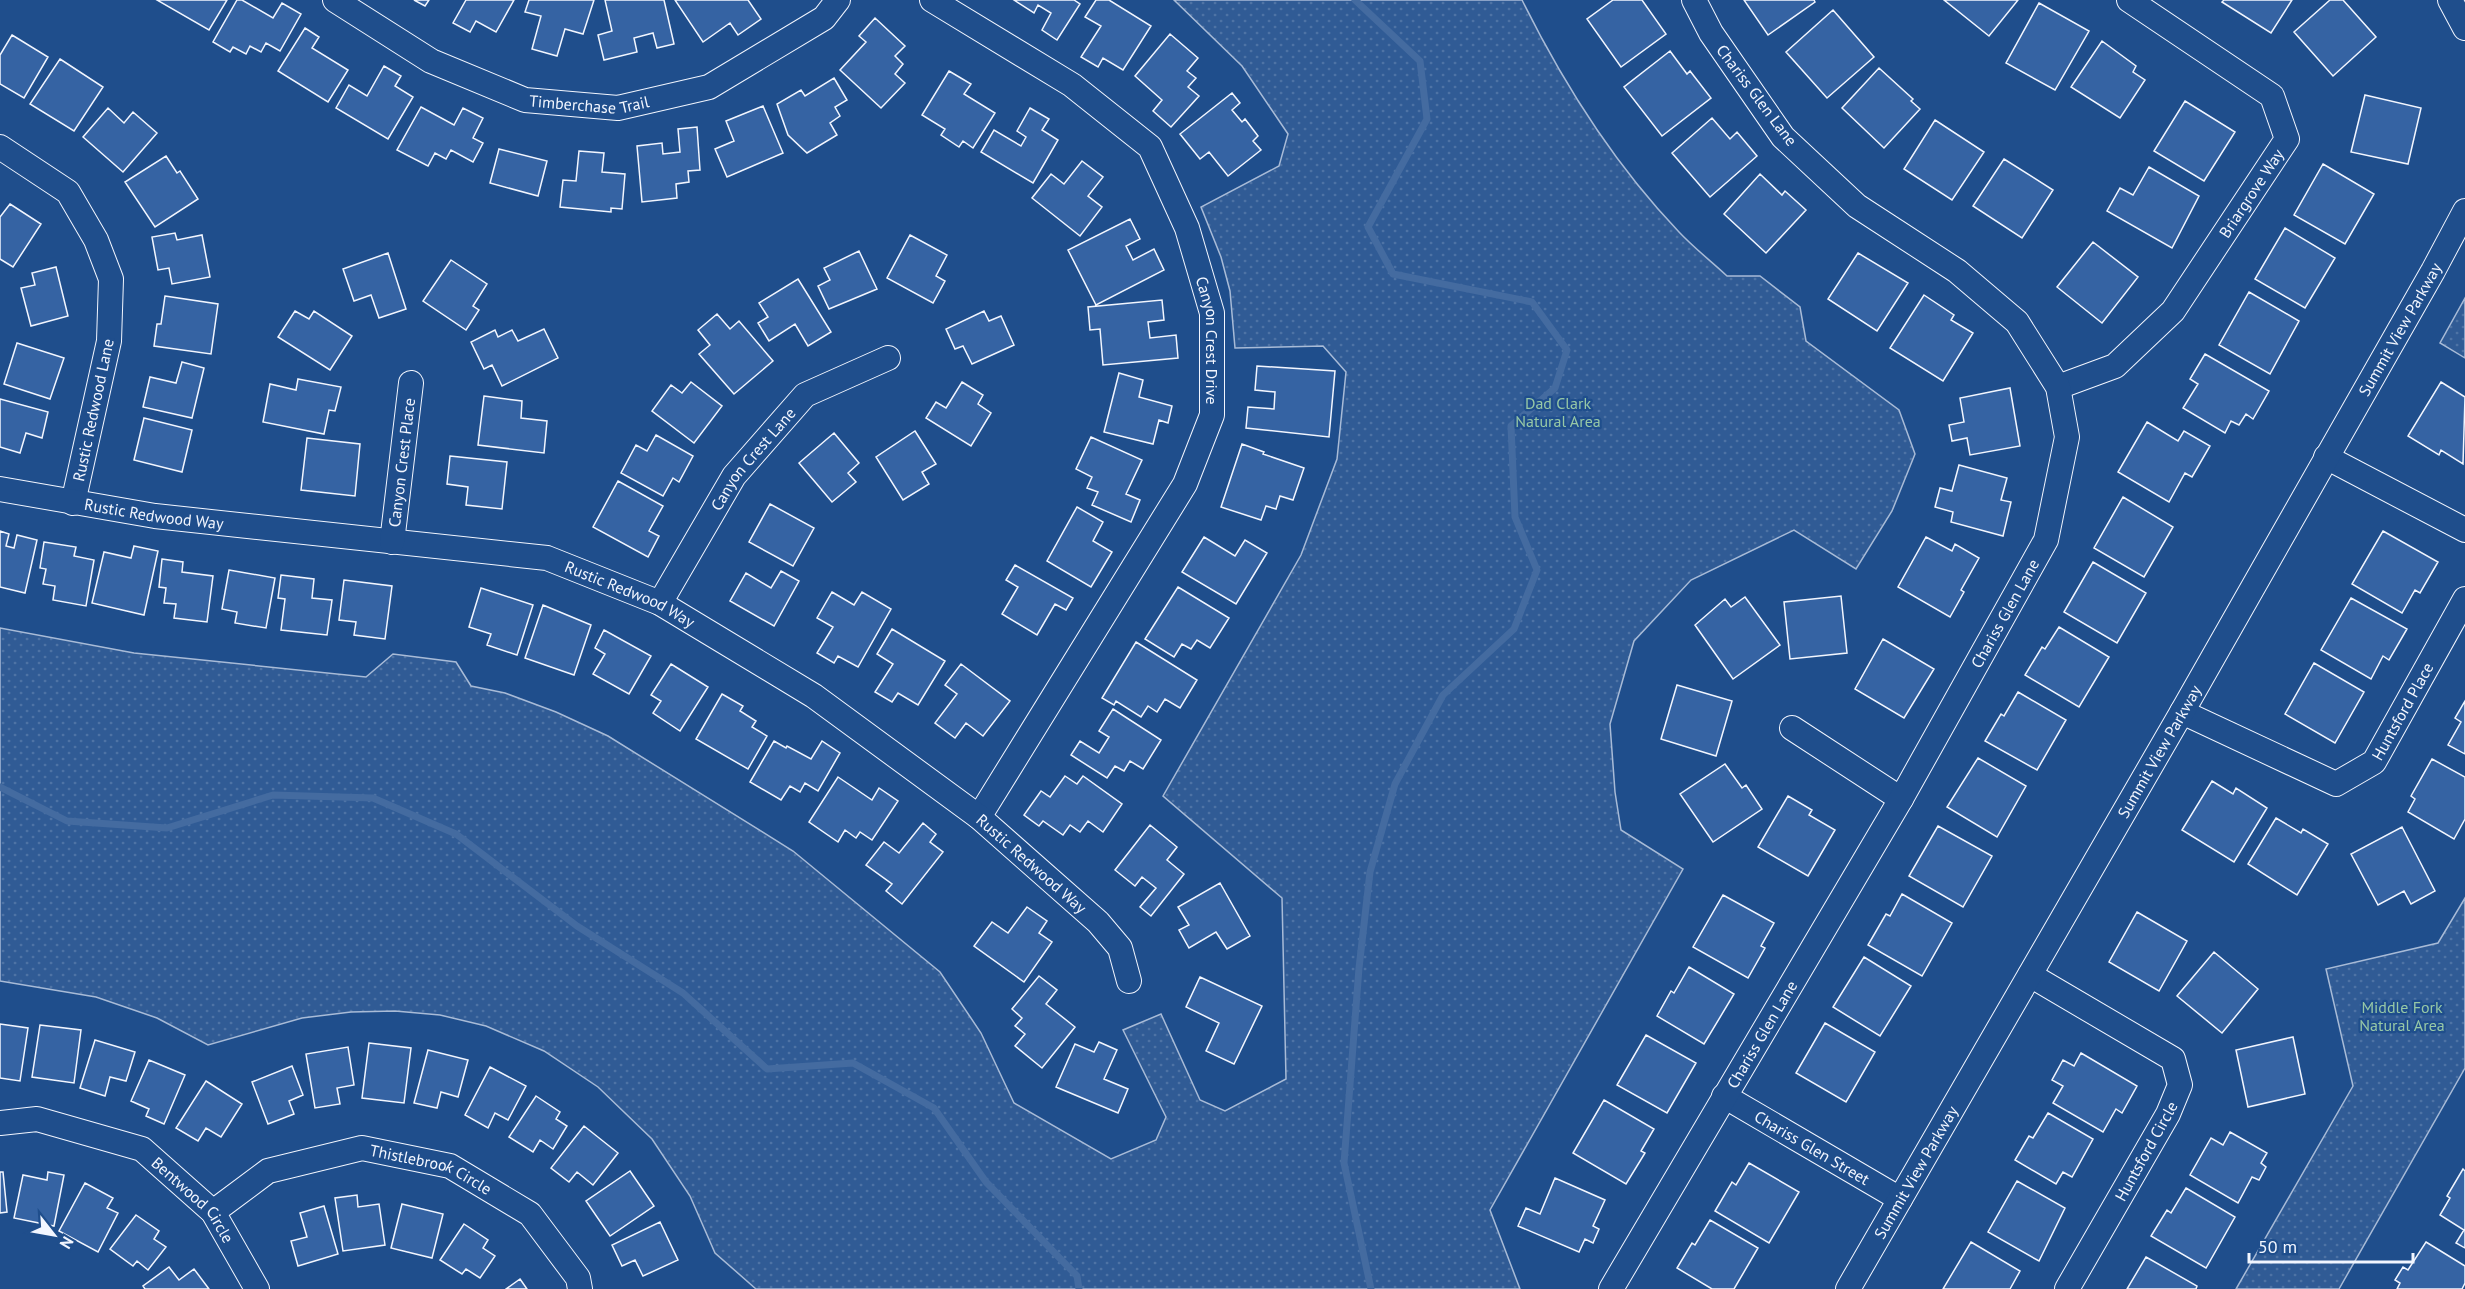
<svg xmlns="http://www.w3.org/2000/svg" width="2465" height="1289" font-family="'PT Sans',sans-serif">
<defs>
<pattern id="grass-dots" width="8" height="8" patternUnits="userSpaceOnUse" patternTransform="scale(1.5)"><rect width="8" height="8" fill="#305b95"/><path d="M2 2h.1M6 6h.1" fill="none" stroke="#4e73a5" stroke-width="1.8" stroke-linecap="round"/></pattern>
</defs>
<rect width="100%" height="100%" fill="#1f4e8c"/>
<!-- grass -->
<path fill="url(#grass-dots)" stroke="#a8bbd7" stroke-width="1.5" d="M1174,0H1522C1563,83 1615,165 1679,232C1694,248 1711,261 1727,276H1760L1800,307L1806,341L1899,410L1915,454L1892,511L1856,569L1794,530L1691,580L1634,641L1610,724L1615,792L1621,830L1683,869L1490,1210L1520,1289H756L715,1253L690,1196L652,1139L598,1087L544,1051L486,1026L440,1015L395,1011L351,1012L302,1018L208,1045L157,1018L96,997L0,981V628L134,653L366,677L393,654L456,662L471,686L505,693L556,712L608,736L793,851L940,972L981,1033L1014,1103L1111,1159L1156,1140L1166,1117L1123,1030L1161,1014L1200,1100L1225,1111L1286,1079L1282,898L1163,796L1301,555L1337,459L1346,372L1323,346L1235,348L1230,291L1221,257L1201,207L1279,166L1288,134L1242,66Z
M2465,298V358L2440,343Z
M2465,898V1068L2339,1289H2236L2353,1086L2326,969L2438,943Z"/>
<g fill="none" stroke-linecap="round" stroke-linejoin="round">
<!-- stream -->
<path stroke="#446ba0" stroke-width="7" d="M1355,0L1420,61L1427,119L1368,227L1393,274L1532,302L1567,350L1555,388L1511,426L1515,517L1537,570L1514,629L1443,695L1395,784L1370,872L1359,968L1344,1163L1371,1289
M0,787L67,821L167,828L273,795L373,798L456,834L577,926L683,993L767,1069L853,1063L934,1108L986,1182L1077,1276L1079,1289"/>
</g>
<!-- building -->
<path fill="#3563a3" stroke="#f2f6ff" stroke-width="1.5" d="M157,0H227L209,30Z
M237,0H242L273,18L282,3L301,14L280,51L266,43L261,52L250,46L246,54L233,47L230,52L213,42Z
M414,0H429L425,6Z
M466,0H514L496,32L476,21L470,32L453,23Z
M529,0H594L583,34L565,29L557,56L532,49L541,16L525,12Z
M605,0H664L674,44L657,48L653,33L634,38L637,52L604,60L598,35L612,31Z
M675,0H748L761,19L738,35L730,23L703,42Z
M1014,0H1074L1080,4L1057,40L1042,30L1051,13L1038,5L1034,13Z
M1096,0H1109L1151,26L1123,70L1103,58L1098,67L1081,57L1101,26L1085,17Z
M1613,0H1642L1666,34L1621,67L1587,19Z
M1744,0H1814L1815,2L1768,35Z
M1944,0H2018L1989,36Z
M2224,0H2292L2271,33L2222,2Z
M2330,0H2343L2376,37L2333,76L2294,32Z
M2039,3L2089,31L2055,90L2006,63Z
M1833,10L1874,57L1827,98L1786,52Z
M875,18L905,46L895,56L903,64L895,74L905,83L881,108L840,70L866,42L859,36Z
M305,28L319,37L312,48L348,70L328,102L278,71Z
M1170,34L1198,58L1187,71L1196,78L1188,87L1199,96L1171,127L1153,111L1162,100L1135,76Z
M12,35L48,57L24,98L0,84V55Z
M2102,41L2136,66L2133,72L2145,80L2120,118L2071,87Z
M1670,51L1687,74L1690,71L1711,98L1662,136L1624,87Z
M60,59L103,87L74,131L30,104Z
M384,66L401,76L395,86L413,97L388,139L336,108L349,85L367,96Z
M1879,68L1913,99L1911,101L1920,109L1884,148L1842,108Z
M949,71L971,84L964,94L995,113L973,148L963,141L959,147L941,135L945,129L922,115Z
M834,78L847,100L835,107L840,116L830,123L837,135L807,153L788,135L777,104L801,90L805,96Z
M1232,93L1240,103L1232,110L1242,122L1245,119L1258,136L1253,141L1261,150L1228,176L1209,152L1200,159L1180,134Z
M2365,95L2421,108L2408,164L2351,152Z
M2185,101L2235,132L2204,181L2154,151Z
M763,106L783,153L727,177L715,149L734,141L726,121Z
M421,107L454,125L463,108L483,118L473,138L483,143L473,162L451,150L446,159L435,153L428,166L397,150Z
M108,108L124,123L133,112L157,133L123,172L83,137Z
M1030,108L1049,119L1042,130L1058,140L1033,183L981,152L994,130L1021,146L1026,137L1017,131Z
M1712,118L1730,139L1737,132L1757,156L1710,197L1672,153Z
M1935,120L1984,152L1952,200L1904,169Z
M697,127L700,170L688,171L689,182L676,184L677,198L642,202L637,146L662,143L663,154L680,152L678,129Z
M499,149L547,161L538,196L490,183Z
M579,151L604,153L602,172L625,174L622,209L611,208V212L560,207L563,180L576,181Z
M166,156L177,173L180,171L198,199L155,227L125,182Z
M2004,159L2053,190L2022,238L1973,206Z
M1082,161L1103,177L1088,196L1102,207L1080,236L1032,198L1051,174L1064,184Z
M2323,164L2374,194L2345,244L2294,215Z
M2149,167L2199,196L2172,248L2107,211L2120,188L2133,195Z
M1760,174L1782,195L1785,191L1806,210L1766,253L1724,214Z
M10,204L41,224L13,267L0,259V217Z
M1130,219L1140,239L1126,246L1133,260L1154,249L1164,270L1096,305L1068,250Z
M2285,228L2335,258L2305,308L2255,279Z
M175,233L177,240L202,235L210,277L172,284L169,268L158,270L152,237Z
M910,235L947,255L936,276L945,281L933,303L887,278Z
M2093,242L2138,277L2102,323L2057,287Z
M859,251L877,289L829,309L818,286L830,280L824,268Z
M388,253L406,309L379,318L371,295L354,301L343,269Z
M1858,253L1908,283L1877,331L1828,299Z
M451,260L487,284L473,306L479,310L466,330L423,301Z
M56,267L68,316L31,326L21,288L35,285L32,273Z
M798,279L831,332L808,346L795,324L769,341L758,323L768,317L759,303Z
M2249,292L2299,321L2270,374L2219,345Z
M1924,295L1954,315L1951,320L1973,333L1943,381L1890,348Z
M165,296L218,304L211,354L154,346L157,324H161Z
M1162,300L1164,320L1148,322L1150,338L1176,335L1178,358L1103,365L1100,329L1090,330L1088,307Z
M295,311L309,319L314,311L352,336L330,370L278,337Z
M984,311L989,321L1001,316L1014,345L972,364L963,346L955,349L946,329Z
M717,314L730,329L739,321L773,361L734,394L699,354L710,345L698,330Z
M544,329L558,358L502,386L492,365L484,369L471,342L495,330L498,337L512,330L518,341Z
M17,343L64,358L50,399L4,384Z
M2205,354L2269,391L2253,419L2246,414L2239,425L2231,421L2225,433L2183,408L2198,384L2190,379Z
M182,362L204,368L192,418L143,407L150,377L176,383Z
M1257,366L1335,371L1329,437L1246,428L1248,407L1274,409L1275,392L1255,390Z
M1119,373L1143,380L1139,397L1172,406L1168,423L1159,420L1153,444L1104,432Z
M298,379L341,387L335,411L329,410L324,434L263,422L270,384L296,390Z
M691,382L722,406L694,443L652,411L671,385L682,393Z
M962,382L983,395L978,404L991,413L971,446L926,418L936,402L946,408Z
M2441,382L2465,397L2463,464L2441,450L2439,455L2408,436Z
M2010,388L2020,446L1970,455L1967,438L1952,441L1949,425L1964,422L1960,398Z
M484,396L522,401L521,418L547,421L544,453L478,445Z
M0,399L48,412L42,438L26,433L20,453L0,447Z
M144,418L192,430L182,472L134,460Z
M2147,422L2178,441L2184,431L2210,446L2192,477L2185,473L2169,502L2118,472Z
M915,431L936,464L922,472L929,484L903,500L876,457Z
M834,433L859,463L848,473L856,482L832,502L799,463Z
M656,435L693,456L679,482L673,478L663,496L621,473L636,445L647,451Z
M1091,437L1142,460L1126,494L1140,500L1131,522L1092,505L1098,492L1087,488L1092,477L1076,469Z
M307,438L360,444L355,496L301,490Z
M1242,444L1264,452L1263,454L1304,468L1293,500L1280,496L1276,509L1266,506L1261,520L1221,507Z
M450,456L507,462L502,509L466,505L468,487L447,484Z
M1959,465L2007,478L2001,500L2011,502L2003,536L1951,522L1953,512L1935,507L1940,488L1952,491Z
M618,481L663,506L649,531L659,536L648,557L593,527Z
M2123,497L2173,527L2144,577L2094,548Z
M770,504L814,528L793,566L749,542Z
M1077,507L1103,522L1093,541L1112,552L1091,587L1047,561Z
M0,531L9,534L6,546L14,548L17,535L37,540L25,593L0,587Z
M2383,531L2438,562L2420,593L2415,590L2402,613L2352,584Z
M1204,537L1235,556L1245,540L1267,553L1236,604L1182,572Z
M1926,537L1952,551L1955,544L1979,558L1961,590L1964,592L1950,617L1898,587Z
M44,542L76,547L74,556L94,560L86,606L53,600L55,586L43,584L46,569L40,568Z
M134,546L158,551L144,615L92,603L104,552L131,558Z
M162,559L183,562L182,572L213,576L207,622L174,618L176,604L164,603L166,588L159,587Z
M2093,562L2146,593L2117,643L2064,612Z
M1015,565L1073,598L1066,610L1055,604L1037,635L1002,614L1018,587L1006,580Z
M229,570L275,578L266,628L235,623L237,612L222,609Z
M781,571L799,581L774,626L730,601L746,573L771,588Z
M281,575L314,579L312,598L332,600L327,635L281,630L285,599L278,598Z
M344,580L392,586L385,639L354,635L356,622L339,620Z
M1178,587L1229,618L1210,648L1197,640L1191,649L1182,644L1174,657L1145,639Z
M481,588L533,605L517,655L487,645L491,634L469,627Z
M832,592L854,605L862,592L891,609L858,667L838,656L834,663L817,653L833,627L817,618Z
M1841,596L1847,653L1790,659L1784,602Z
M1745,597L1780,645L1733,679L1695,625L1725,599L1731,607Z
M2351,598L2407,629L2389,660L2383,656L2371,679L2321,650Z
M543,605L591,625L574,675L525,658Z
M2059,627L2109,657L2079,707L2025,675L2042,647L2045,649Z
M892,629L945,661L918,705L898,693L892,702L875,692L893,664L877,654Z
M604,630L651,656L629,694L593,674L605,654L595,648Z
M1883,639L1934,669L1904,718L1855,689Z
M1136,642L1197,680L1180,708L1165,699L1157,712L1148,706L1141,717L1116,701L1114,705L1102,698Z
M2314,663L2364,692L2335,743L2285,714Z
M671,664L708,687L680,731L653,713L661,701L651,695Z
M961,664L1010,701L983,736L966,723L955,738L935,723L957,694L945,685Z
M1677,685L1732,701L1716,756L1661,739Z
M2018,692L2066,720L2037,770L1985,741L2001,714L2004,716Z
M722,694L743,706L740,711L756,721L752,727L767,736L748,769L696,739Z
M2465,701V754L2448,745L2461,722L2455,718Z
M1113,709L1161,740L1143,769L1130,761L1124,771L1115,766L1107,778L1071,755L1080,741L1099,753L1109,737L1099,731Z
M774,741L786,748L787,746L811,759L822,741L840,753L818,791L805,783L800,792L790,786L781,800L750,782Z
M1978,758L2026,786L1997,837L1947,807Z
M2432,759L2465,777V819L2454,839L2408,812L2415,799L2411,796Z
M1725,764L1742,788L1746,785L1762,809L1713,842L1680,794Z
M1065,776L1077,784L1083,776L1122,804L1103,832L1088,821L1080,832L1070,825L1063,835L1043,821L1039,826L1024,815L1041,791L1050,797Z
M838,777L872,800L879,788L898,801L872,840L860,832L856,838L845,830L838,842L809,822Z
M2212,781L2233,794L2236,788L2267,808L2234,862L2182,830Z
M1788,796L1812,810L1809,815L1835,830L1808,876L1758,847Z
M2276,818L2301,833L2303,829L2328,844L2297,895L2248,864Z
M923,823L936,834L930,842L943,852L902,904L886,891L892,884L866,865L884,842L899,853Z
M1150,825L1177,847L1167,860L1184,874L1151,916L1140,907L1156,888L1142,877L1135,886L1115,870Z
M1938,826L1992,856L1963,907L1909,876Z
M2402,827L2435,891L2411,904L2404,891L2378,905L2351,854Z
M1220,883L1250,936L1227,949L1216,932L1189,948L1179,930L1189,925L1178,907Z
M1902,894L1952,923L1922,976L1868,945L1886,914L1890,916Z
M1723,895L1774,923L1761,946L1765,948L1748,978L1693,947Z
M1027,907L1047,921L1039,933L1052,942L1024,982L974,946L992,922L1008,933Z
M2137,912L2187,941L2159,991L2109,962Z
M2214,952L2258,989L2222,1033L2177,996Z
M1864,957L1911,986L1880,1036L1833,1007Z
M1689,967L1734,994L1704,1044L1657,1016L1671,991L1674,993Z
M1039,976L1057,990L1046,1004L1075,1027L1042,1068L1015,1046L1025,1034L1015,1026L1022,1018L1012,1009Z
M1200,977L1262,1006L1234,1064L1206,1051L1219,1023L1186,1007Z
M1825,1023L1875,1052L1846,1102L1796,1073Z
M0,1024L28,1028L20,1081L0,1078Z
M40,1025L81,1030L74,1083L32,1077Z
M1646,1035L1696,1063L1667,1113L1617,1085Z
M2293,1037L2305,1094L2248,1107L2236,1050Z
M95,1040L135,1052L126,1081L110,1077L105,1096L80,1088Z
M1099,1042L1117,1050L1104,1079L1128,1089L1118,1113L1056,1087L1075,1044L1094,1052Z
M369,1043L411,1048L404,1103L362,1098Z
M348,1047L354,1085L337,1088L340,1104L315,1108L306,1054Z
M428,1050L468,1060L458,1097L441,1092L437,1108L414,1103Z
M2081,1053L2137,1086L2122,1113L2116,1109L2103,1132L2053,1103L2063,1086L2052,1080L2063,1060L2074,1066Z
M149,1060L185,1075L164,1124L146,1116L149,1109L131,1101Z
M292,1066L303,1095L289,1101L294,1114L268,1124L252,1082Z
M490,1067L526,1086L508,1120L495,1113L488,1128L465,1115Z
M206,1081L242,1104L221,1137L206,1128L198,1141L176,1128Z
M536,1096L560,1112L556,1119L567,1126L553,1149L540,1140L533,1152L509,1137Z
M1604,1100L1654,1129L1641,1151L1645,1153L1626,1184L1573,1153Z
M2048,1113L2093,1139L2072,1177L2063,1172L2056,1184L2015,1160L2029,1136L2033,1138Z
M584,1126L618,1153L593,1185L577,1172L569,1182L551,1168Z
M2230,1132L2267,1153L2261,1163L2266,1167L2259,1180L2252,1177L2238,1203L2190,1175L2211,1138L2223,1145Z
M1749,1163L1799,1192L1769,1243L1715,1211L1732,1182L1736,1185Z
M2463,1169L2465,1171V1248L2456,1243L2464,1230L2440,1215L2450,1198L2447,1196Z
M630,1171L654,1206L610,1236L586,1201Z
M0,1172H3L7,1212L0,1213Z
M48,1172L64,1175L54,1226L14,1218L23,1175L47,1180Z
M1555,1178L1605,1200L1593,1226L1599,1229L1593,1243L1585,1239L1579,1252L1518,1226L1526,1208L1540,1214Z
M2017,1181L2065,1208L2039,1261L1988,1232Z
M85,1183L113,1198L107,1208L118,1213L98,1252L59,1231Z
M2186,1188L2235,1217L2206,1268L2151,1236L2167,1210L2171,1213Z
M357,1195L358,1207L379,1204L385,1245L343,1251L335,1198Z
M402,1204L443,1214L432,1258L391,1248Z
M324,1206L338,1254L298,1266L291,1241L307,1237L300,1213Z
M136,1215L159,1231L154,1239L166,1247L148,1270L137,1261L133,1266L110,1249Z
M1710,1220L1758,1248L1734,1289H1712L1677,1268L1692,1243L1695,1245Z
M660,1222L678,1260L643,1276L635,1260L622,1266L612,1245Z
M464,1224L488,1240L483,1248L495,1256L480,1278L466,1269L462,1274L440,1260Z
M1971,1242L2020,1271L2010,1289H1943Z
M2426,1242L2465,1266V1283L2462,1289H2397L2400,1283L2395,1280L2403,1267L2408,1270Z
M2146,1257L2197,1286L2196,1289H2127Z
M169,1267L179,1280L194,1269L209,1289H145L143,1286Z
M520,1279L527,1289H506Z"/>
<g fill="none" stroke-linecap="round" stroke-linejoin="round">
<defs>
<g id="minor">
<path id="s1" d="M335,0L431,61L525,100L618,108L709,87L824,18L838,0"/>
<path id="s2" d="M932,0L1072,85L1150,147L1187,228L1212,313V415L1185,484L979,817"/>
<path d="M2450,0L2465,28"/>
<path d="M0,147L68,192L96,240L111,279L109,341L73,503"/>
<path id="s3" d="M2058,387L2115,366L2173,311L2287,139L2272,96L2129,0"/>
<path d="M2326,457L2465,530"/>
<path id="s4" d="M0,489L155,516L547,558L660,603L814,696L979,817L1098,922L1120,948L1129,981"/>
<path id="s5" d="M392,542L411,383"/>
<path id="s6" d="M660,603L734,476L805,395L888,358"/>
<path id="s7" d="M2182,712L2336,784L2374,762L2465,599"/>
<path d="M1792,728L1901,799"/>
<path d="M2030,975L2173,1059L2180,1085L2168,1114L2067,1289"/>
<path id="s8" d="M1724,1096L1900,1199"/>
<path id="s9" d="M0,1123L37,1119L142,1149L213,1212L257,1289"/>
<path id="s10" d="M213,1212L268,1171L362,1148L450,1166L530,1214L578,1278L580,1289"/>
<path id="s11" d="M1611,1289L1901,799L2046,540L2067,437L2058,387L2017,322L1957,271L1857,206L1783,137L1711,33L1694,0"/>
<path id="s12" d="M1848,1289L2182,712L2433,271L2465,211"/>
</g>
</defs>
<!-- minor casing -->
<use href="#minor" stroke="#f2f6ff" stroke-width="26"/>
<!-- minor -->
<use href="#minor" stroke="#1f4e8c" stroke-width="24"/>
</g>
<g text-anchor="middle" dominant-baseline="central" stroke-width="4.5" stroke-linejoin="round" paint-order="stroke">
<!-- street labels -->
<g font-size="16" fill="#f2f6ff" stroke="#1f4e8c">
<text transform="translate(1757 95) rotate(53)">Chariss Glen Lane</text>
<text stroke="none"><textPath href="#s1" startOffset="280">Timberchase Trail</textPath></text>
<text stroke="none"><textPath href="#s3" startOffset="282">Briargrove Way</textPath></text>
<text stroke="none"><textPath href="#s12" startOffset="1107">Summit View Parkway</textPath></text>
<text stroke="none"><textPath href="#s2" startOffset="468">Canyon Crest Drive</textPath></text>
<text transform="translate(93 410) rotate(-78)">Rustic Redwood Lane</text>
<text stroke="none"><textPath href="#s6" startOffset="172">Canyon Crest Lane</textPath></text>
<text stroke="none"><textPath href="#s5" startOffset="80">Canyon Crest Place</textPath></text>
<text stroke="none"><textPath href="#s4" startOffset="156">Rustic Redwood Way</textPath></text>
<text stroke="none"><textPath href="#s4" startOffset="642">Rustic Redwood Way</textPath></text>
<text stroke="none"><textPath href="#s11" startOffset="782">Chariss Glen Lane</textPath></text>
<text stroke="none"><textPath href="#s7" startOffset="272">Huntsford Place</textPath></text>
<text stroke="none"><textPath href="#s12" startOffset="621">Summit View Parkway</textPath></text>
<text stroke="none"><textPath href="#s4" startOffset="1128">Rustic Redwood Way</textPath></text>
<text stroke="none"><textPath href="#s11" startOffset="296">Chariss Glen Lane</textPath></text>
<text stroke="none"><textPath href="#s8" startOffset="102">Chariss Glen Street</textPath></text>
<text transform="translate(2146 1151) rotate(-61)">Huntsford Circle</text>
<text stroke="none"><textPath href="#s10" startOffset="238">Thistlebrook Circle</textPath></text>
<text stroke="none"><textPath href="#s12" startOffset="135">Summit View Parkway</textPath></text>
<text stroke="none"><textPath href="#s9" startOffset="219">Bentwood Circle</textPath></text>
</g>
<!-- park labels -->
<g font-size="16" fill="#97c8a6" stroke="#1f4e8c">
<text x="1558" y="403">Dad Clark<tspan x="1558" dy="18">Natural Area</tspan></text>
<text x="2402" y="1007">Middle Fork<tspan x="2402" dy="18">Natural Area</tspan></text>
</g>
</g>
<!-- north arrow -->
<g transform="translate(54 1235) rotate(121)" stroke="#1f4e8c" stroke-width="4.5" paint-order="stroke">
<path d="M0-4.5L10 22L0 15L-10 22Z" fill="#f2f6ff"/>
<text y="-9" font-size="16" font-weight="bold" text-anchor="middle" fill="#f2f6ff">N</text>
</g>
<!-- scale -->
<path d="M2249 1253v9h164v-9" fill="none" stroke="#f2f6ff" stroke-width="3"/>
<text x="2258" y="1253" font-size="18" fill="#f2f6ff" stroke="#1f4e8c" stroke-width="4.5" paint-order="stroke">50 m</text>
</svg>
